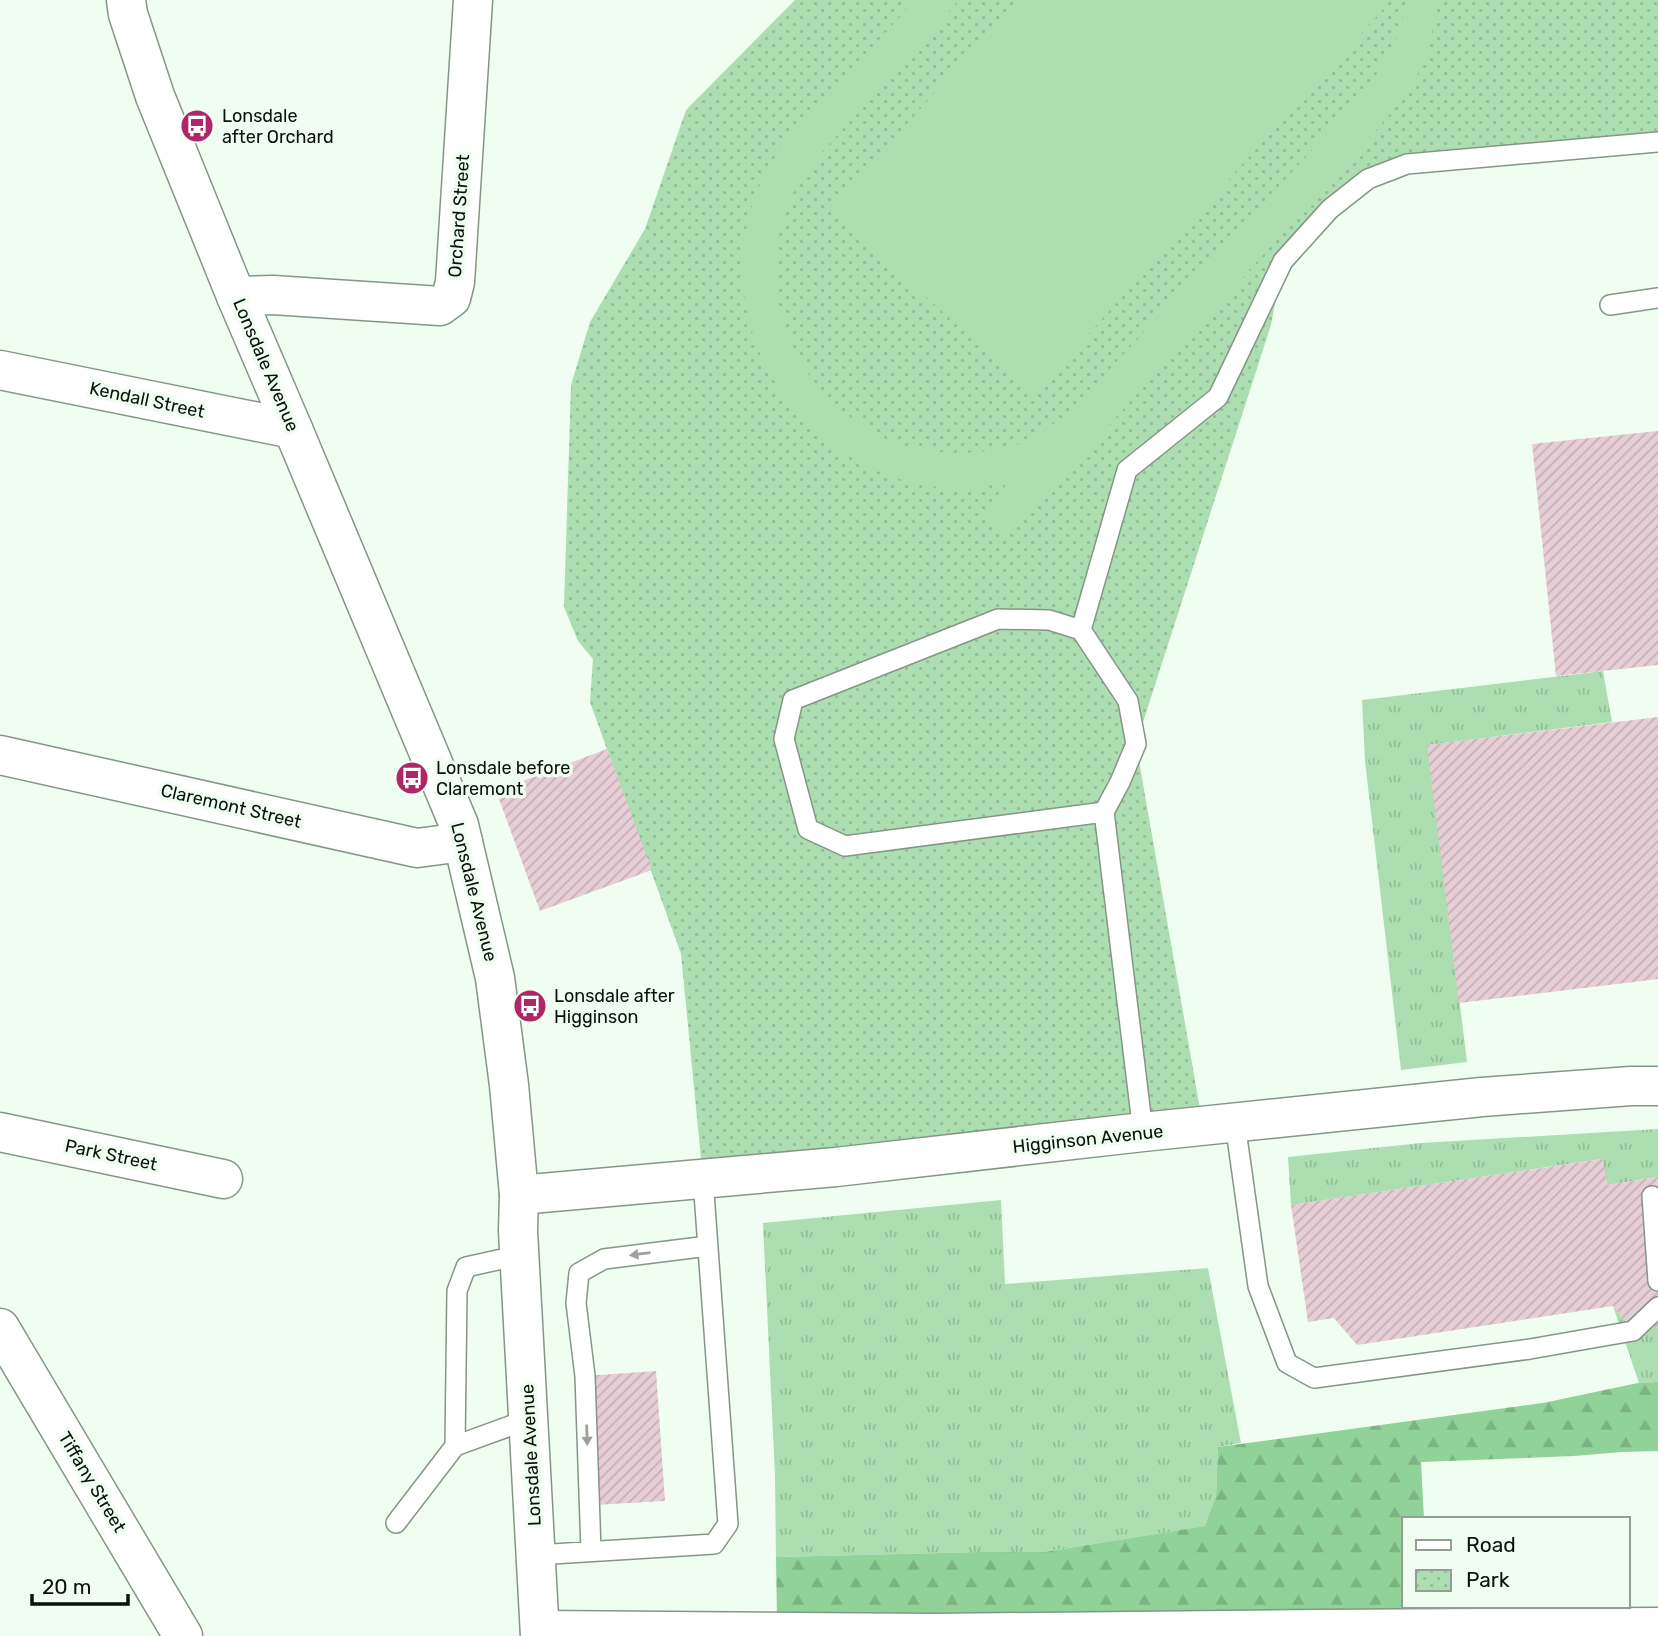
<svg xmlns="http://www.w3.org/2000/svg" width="1658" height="1636" font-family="Rubik,sans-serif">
<defs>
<pattern id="grass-tufts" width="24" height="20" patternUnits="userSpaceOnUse" patternTransform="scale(1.75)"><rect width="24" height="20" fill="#acdeb1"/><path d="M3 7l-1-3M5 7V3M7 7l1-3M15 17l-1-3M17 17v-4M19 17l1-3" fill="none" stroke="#93bd97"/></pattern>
<pattern id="forest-firs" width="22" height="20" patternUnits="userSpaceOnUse" patternTransform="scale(1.75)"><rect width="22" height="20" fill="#91d298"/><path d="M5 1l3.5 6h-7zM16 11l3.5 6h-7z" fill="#7cb382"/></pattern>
<pattern id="park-dots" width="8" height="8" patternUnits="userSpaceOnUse" patternTransform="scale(1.75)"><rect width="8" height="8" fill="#acdeb1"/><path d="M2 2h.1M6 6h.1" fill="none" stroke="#93bd97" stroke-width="1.8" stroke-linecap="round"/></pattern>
<pattern id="building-hatch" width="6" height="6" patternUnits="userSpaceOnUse" patternTransform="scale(1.75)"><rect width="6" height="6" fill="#e7cdd5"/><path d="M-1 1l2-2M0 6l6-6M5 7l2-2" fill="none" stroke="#c5afb6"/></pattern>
</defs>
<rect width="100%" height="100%" fill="#effef0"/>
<!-- grass -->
<path fill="url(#grass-tufts)" d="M1603,671L1612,722L1428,745L1467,1062L1401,1070L1365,761L1362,700Z
M1658,1129V1177L1607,1185L1602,1159L1291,1205L1288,1157L1421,1143Z
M1001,1200L1005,1284L1208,1268L1241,1443L1218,1447L1216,1496L1206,1526L1044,1552H981L776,1557L775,1476L763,1223Z
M1613,1306L1634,1331L1658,1327V1382L1639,1383Z"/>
<!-- forest -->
<path fill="url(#forest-firs)" d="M1658,1382V1451L1622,1452L1574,1456L1421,1462L1424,1519H1404V1606H1429L1430,1622L777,1621L776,1557L981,1552H1044L1205,1526L1216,1496L1218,1447L1543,1403L1638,1383Z"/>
<!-- park -->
<path fill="url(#park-dots)" d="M795,0H1658V142L1407,164L1368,180L1283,261L1271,325L1136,744L1203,1126L703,1179L681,954L590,702L593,659L578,641L564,607L571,385L590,322L645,229L686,110Z"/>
<!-- pitch -->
<path fill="#acdeb1" d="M915,0H959L816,159C811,166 804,173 800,180C791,195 779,229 777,246C768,316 799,381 856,421C869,430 884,439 899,444C936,455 977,456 1015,445C1037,439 1055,422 1073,409L1350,109C1377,76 1400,44 1406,0H1438C1433,30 1427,62 1410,88C1398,106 1382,123 1368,139L1007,538L981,514L1010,481C995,483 978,490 963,489C847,487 753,401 743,284C739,248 749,207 764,175C769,165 775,157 781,148Z
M1019,0H1384L1388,4L1034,394L829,210Z"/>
<!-- building -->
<path fill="url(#building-hatch)" d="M1658,431V665L1556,676L1532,444Z
M1658,717V979L1459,1003L1427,745Z
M607,749L652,870L540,911L496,791Z
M1603,1159L1607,1185L1658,1177V1327L1633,1331L1613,1306L1357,1345L1334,1318L1308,1322L1291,1205Z
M656,1371L665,1501L594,1505L585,1376Z"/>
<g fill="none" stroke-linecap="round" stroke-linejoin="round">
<defs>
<path id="service" d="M1610,305L1658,298
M1081,630L1127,470L1218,397L1283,261L1330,209L1368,179L1407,164L1658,142
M1104,812L845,846L808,829L784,739L793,700L998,619L1049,620L1081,630L1128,701L1136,744L1120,782L1104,812L1143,1132
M1235,1123L1258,1286L1287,1363L1314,1378L1530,1349L1633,1331L1658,1307
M1652,1196L1658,1281
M455,1446L457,1291L466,1267L520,1255
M396,1523L455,1446L529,1419
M591,1551L585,1376L576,1303L579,1273L604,1259L708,1246
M536,1555L714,1544L728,1524L703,1179"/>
<path id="minor" d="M236,296L273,295L440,306L451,298L455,282L473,0
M0,370L293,429
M0,755L417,848L463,842
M0,1132L223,1179
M0,1328L183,1636
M540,1630L933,1633L1320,1629L1658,1627"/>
<path id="tertiary" d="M519,1195L836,1167L1143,1132L1482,1097L1631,1086H1658"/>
<path id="primary" d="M126,0L128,14L155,96L236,296L293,429L459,825L495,978L509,1085L519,1195L518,1231L540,1636"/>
</defs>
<!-- service casing -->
<use href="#service" stroke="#859686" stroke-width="22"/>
<!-- minor casing -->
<use href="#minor" stroke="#859686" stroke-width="41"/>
<!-- tertiary casing -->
<use href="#tertiary" stroke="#859686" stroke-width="41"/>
<!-- primary casing -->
<use href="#primary" stroke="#859686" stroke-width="41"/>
<!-- service -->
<use href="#service" stroke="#fff" stroke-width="19"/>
<!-- minor -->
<use href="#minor" stroke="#fff" stroke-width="38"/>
<!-- tertiary -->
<use href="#tertiary" stroke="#fff" stroke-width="38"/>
<!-- primary -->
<use href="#primary" stroke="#fff" stroke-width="38"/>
</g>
<!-- one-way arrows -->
<defs><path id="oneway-solid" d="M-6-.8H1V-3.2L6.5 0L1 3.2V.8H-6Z" transform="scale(1.75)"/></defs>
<g fill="#9da09d">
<use href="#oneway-solid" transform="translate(640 1254) rotate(173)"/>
<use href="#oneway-solid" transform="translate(587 1435) rotate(88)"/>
</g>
<!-- icons -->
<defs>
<symbol id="bus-disc" viewBox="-11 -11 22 22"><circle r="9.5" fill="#af2669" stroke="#effef0"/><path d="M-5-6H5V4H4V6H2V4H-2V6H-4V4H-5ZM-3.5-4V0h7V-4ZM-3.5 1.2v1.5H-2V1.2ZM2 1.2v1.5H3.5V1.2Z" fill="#fff"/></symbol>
</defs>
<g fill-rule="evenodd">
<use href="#bus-disc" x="178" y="107" width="38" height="38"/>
<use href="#bus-disc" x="393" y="759" width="38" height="38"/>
<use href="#bus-disc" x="511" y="987" width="38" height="38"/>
</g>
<g text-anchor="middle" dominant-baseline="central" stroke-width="7" stroke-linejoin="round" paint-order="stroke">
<!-- poi labels -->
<g font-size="18" fill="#0a110b" stroke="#effef0" text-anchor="start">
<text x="222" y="116">Lonsdale<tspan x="222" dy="21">after Orchard</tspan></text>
<text x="436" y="768">Lonsdale before<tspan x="436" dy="21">Claremont</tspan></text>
<text x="554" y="996">Lonsdale after<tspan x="554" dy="21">Higginson</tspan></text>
</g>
<!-- street labels -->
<g font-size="18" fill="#0a110b" stroke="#effef0">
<text transform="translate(459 216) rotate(-86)">Orchard Street</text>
<text transform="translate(266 365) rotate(67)">Lonsdale Avenue</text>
<text transform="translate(147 400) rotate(12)">Kendall Street</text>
<text transform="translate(231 806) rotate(13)">Claremont Street</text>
<text transform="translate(474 892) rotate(76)">Lonsdale Avenue</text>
<text transform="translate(1088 1139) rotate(-6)">Higginson Avenue</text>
<text transform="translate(111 1155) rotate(12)">Park Street</text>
<text transform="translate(531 1455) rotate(-93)">Lonsdale Avenue</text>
<text transform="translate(92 1482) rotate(59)">Tiffany Street</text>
</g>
</g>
<!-- legend -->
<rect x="1402" y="1517" width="228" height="91" fill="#effef0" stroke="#939f94" stroke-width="2"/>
<rect x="1416" y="1540" width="35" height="10" fill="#ffffff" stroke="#939f94" stroke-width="2"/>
<text x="1466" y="1552" font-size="21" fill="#0a110b">Road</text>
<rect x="1416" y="1570" width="35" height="21" fill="url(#park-dots)" stroke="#939f94" stroke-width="2"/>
<text x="1466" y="1587" font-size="21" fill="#0a110b">Park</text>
<!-- scale -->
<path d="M32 1594v10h96v-10" fill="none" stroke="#0a110b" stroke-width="3.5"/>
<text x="42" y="1594" font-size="21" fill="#0a110b" stroke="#effef0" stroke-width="5" paint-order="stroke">20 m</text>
</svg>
